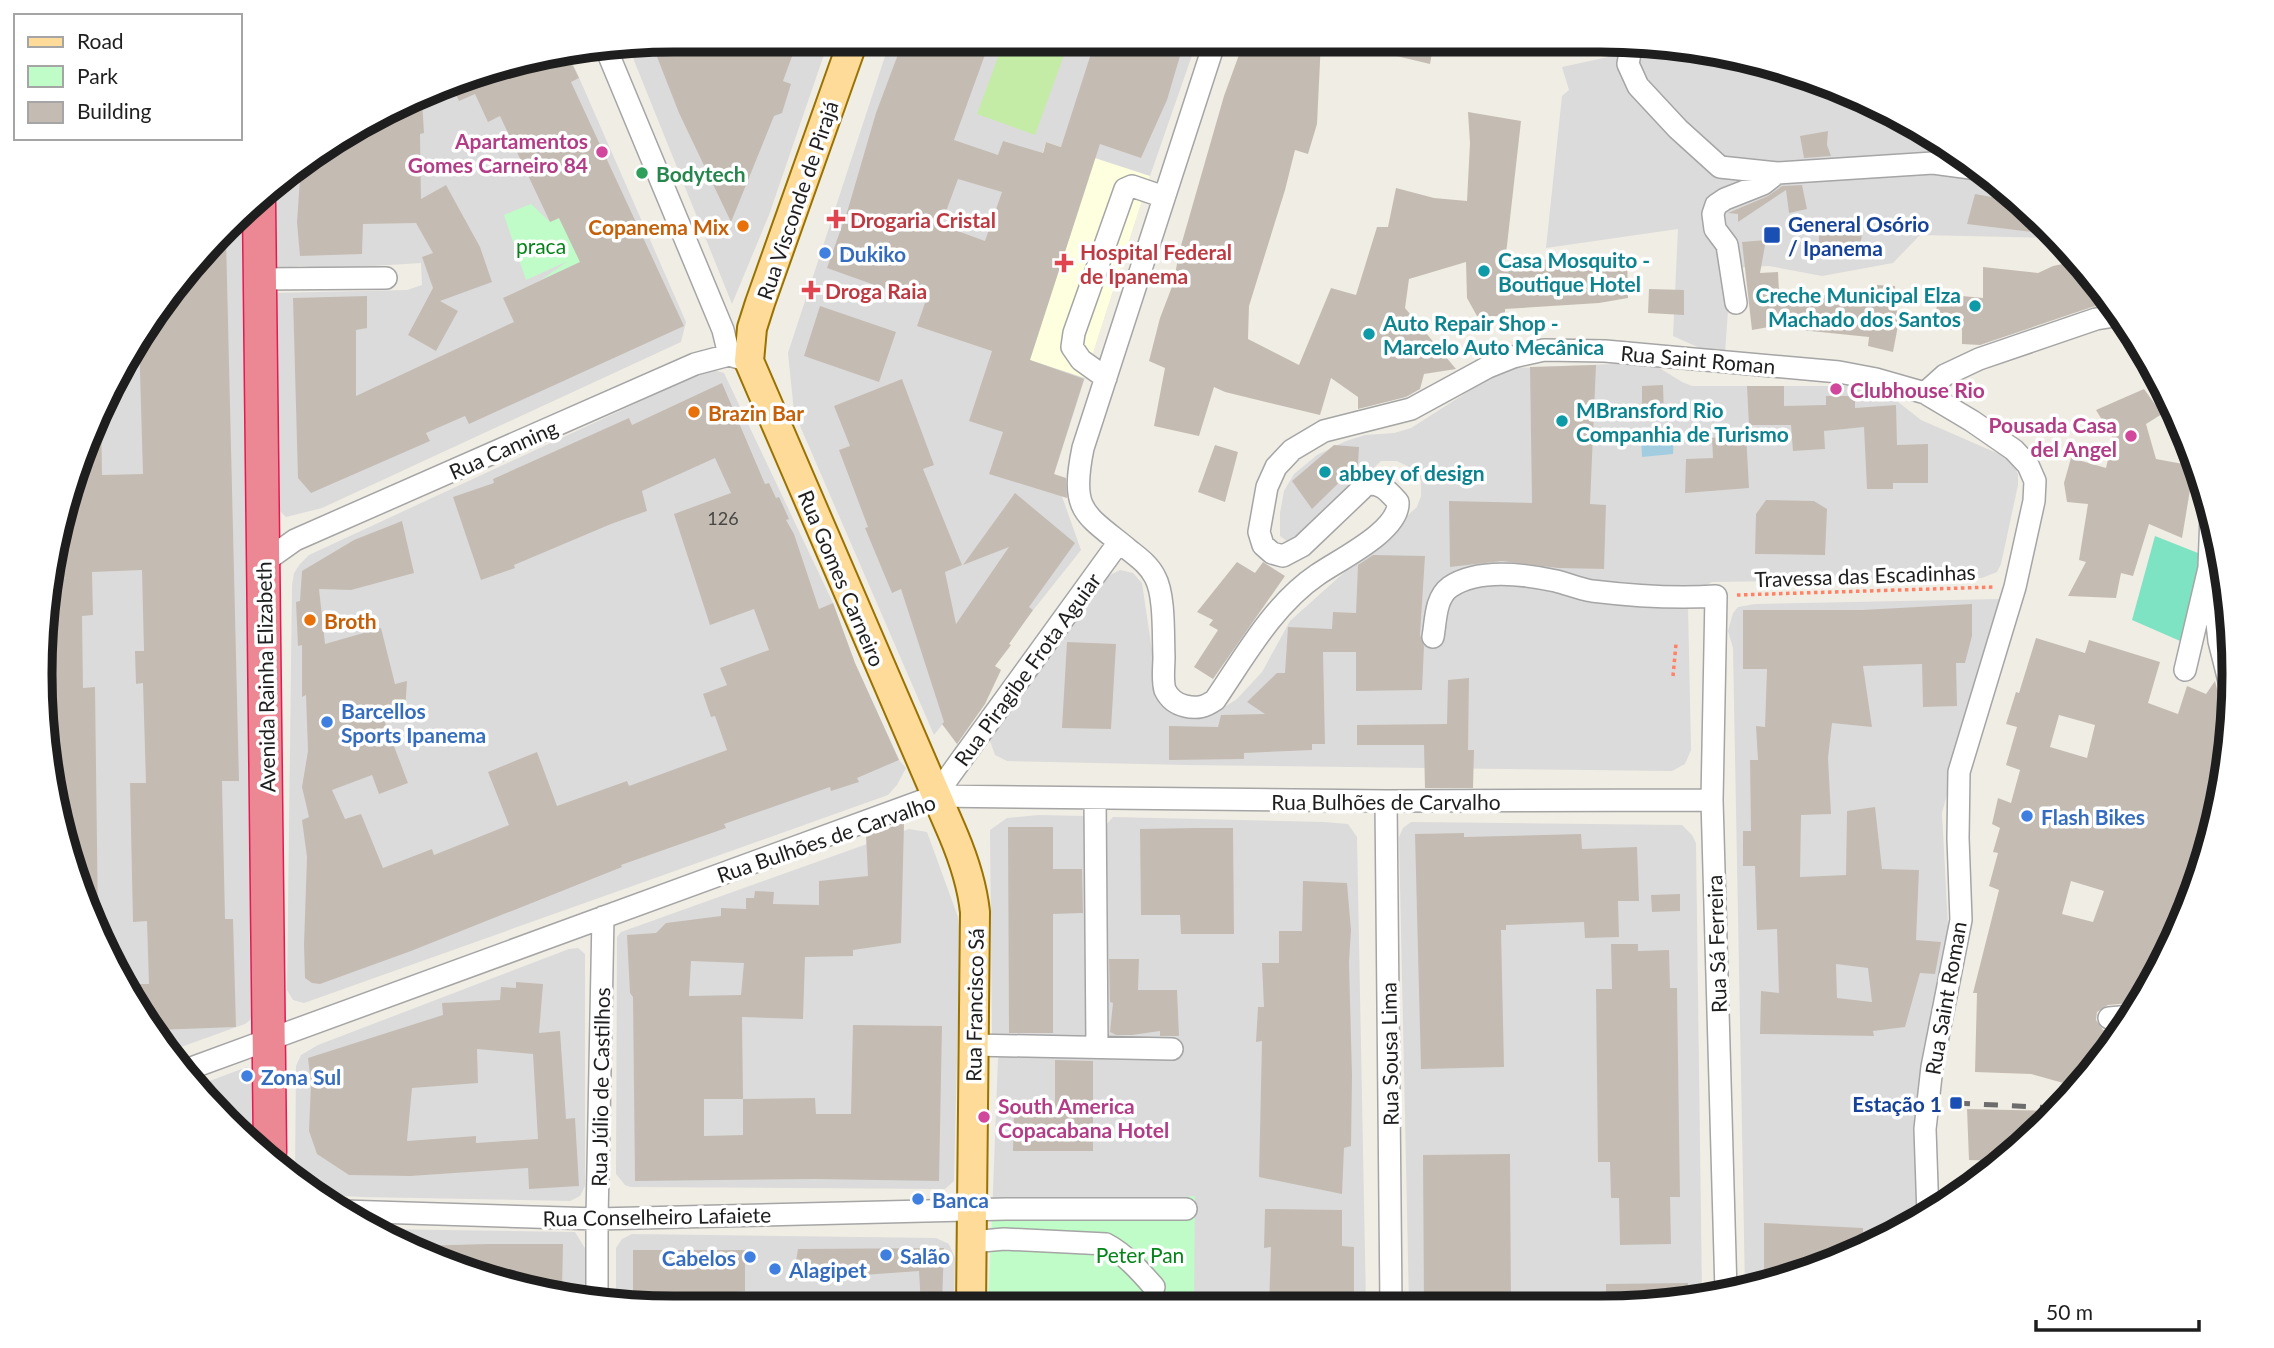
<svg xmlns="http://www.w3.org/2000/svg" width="2274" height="1348" font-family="Lato,sans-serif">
<rect width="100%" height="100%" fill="#f0ede4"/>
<!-- residential -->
<path fill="#dcdbdb" d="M674,40H829L769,215L732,304L629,48Z
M890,41H1197L1150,176L1054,474L1081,550L934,735L794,412L788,353Z
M1613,42H1642L1804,74L1952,147L2048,226L2058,238L1920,235L1893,263L1822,276L1769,266L1731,268L1725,353H1711L1673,336L1678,229L1546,248L1562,96L1569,90L1562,67L1608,57Z
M570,57L686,322L681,342L322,508L286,517L277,508L273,293L407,290L422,285L421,263L325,269L301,266L277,269L275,185L289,171L471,74Z
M245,217L255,1007L250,1020L245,1024L167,1052L74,878L40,674L74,471L147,322Z
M1637,363L1658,367L1682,382L1692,386H1867L1888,394L1921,420L2006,457L2013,464L2018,474V485L2001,564L1997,572L1982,578L1712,582L1696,591L1688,607L1691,750L1685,764L1672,771L1187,765L1007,761L995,755L990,741L994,733L1108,576L1120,570L1133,573L1142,583L1157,684L1196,715L1218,711L1237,699L1262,672L1290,621L1417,507L1421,496V481L1411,468L1397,461H1381L1296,542H1288L1280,536V513L1284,491L1294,474L1317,455L1346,441L1365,435L1394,433L1411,428L1494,375L1515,368Z
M710,369L724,373L833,603L855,663L899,760L906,768L897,785L888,795L304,1003L293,1000L287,990L292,585L294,573L300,564L309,555Z
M2000,599L1942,813L1949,945L1920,1221L1764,1286L1745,1289L1733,648L1728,631L1733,613L1738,607L1755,604Z
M1038,815L1086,816L1091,1037L992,1039L990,830L1007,818Z
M1113,817L1324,822L1348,824L1357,837L1366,1306H1194L992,1217L998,1058L1003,1054L1116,1042L1106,1033V825Z
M1411,822L1682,825L1692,835L1696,843L1702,1296L1642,1306H1409L1399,837L1403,828Z
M909,829L927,832L958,917L960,935L954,1181L945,1189L630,1187L625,1185L616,1174L617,937L621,932Z
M578,948L585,954V1186L580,1196L570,1201L361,1197L314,1194L295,1176L296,1066L301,1055L318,1045L569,949Z
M247,1067L251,1070L256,1081L255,1139L199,1085Z
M378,1229L575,1232L586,1250V1297L470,1274Z
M632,1234L936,1238L949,1244L955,1258L954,1306H632L616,1303V1248L622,1239Z"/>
<!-- education -->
<path fill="#fdffde" d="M1046,142L1150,176L1085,378L981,344Z"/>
<!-- grass -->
<path fill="#c4eca7" d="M1004,41H1059L1068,44L1035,135L977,114Z"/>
<!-- park -->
<path fill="#bffcc8" d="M531,204L550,222L559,218L580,262L541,280L568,261L526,280L504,215Z
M1195,1196L1194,1306H988L992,1217Z"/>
<!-- pitch -->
<path fill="#7ee3c3" d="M2155,536L2208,557L2187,644L2132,620Z"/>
<!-- water -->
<path fill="#a2cde0" d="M1674,434L1673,454L1642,457L1641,436Z"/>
<!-- building -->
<path fill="#c4bcb3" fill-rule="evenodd" d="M673,40L677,50L691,44L703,54L708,40H798L783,81L791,84L782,113L774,116L731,222L679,113L652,44Z
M903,41H990L954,140L998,155L1003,141L1043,153L1046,142L1061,147L1095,41H1144L1180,56L1167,100L1141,158L1100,144L1030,360L1084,379L1054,474L1066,478L1067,498L989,474L1003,432L969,421L992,351L917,326L925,303L827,268L848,209L876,113ZM958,179L1002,192L985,241L941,225Z
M1244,41H1321L1317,124L1308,154L1295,150L1285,190L1249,306L1248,339L1299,365L1331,288L1356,295L1377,227H1388L1396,188L1434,198L1467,201L1470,143L1468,112L1521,121L1505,263L1593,255L1627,257L1628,298L1599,303L1505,309V316H1477L1467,298L1466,262L1409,279L1405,308L1456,369L1424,374L1420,389L1406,397L1358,409V397L1331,378L1320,415L1225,392L1214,387L1199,436L1154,426L1165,368L1149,361L1160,318L1173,284L1180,249L1224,96Z
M1364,41H1434L1430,64L1363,48Z
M569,58L579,78L571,82L684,326L469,424L465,416L426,433L430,441L311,493L298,478L293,298L367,296V328L356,330V396L514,322L503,298L580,262L559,218L550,222L500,116L488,122L475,94L459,101L451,84L471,74Z
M422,100L424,133L420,134L421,199L446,185L480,247L492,282L440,301L458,311L436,351L408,335L433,288L422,257L433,253L416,223L363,224L362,254L300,256L297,222L301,164Z
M1828,131L1827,145L1831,156L1804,158L1800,136Z
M1802,185L1807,209L1789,213L1786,190L1738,222V214L1728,213L1768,196L1782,186Z
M1975,194L2020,202L2034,214L2032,232L1967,224Z
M1819,230L1862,233L1860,251L1819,250Z
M226,238L239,781H222L225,919H233L236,1027L155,1030L131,984H149L147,921L133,922L130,783H146L143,683L136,684L135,651H144L142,570L92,572L93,615L82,616L83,688L95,687L98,923L74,878L40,674L74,471L101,415L102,475L143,474L139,338L147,322Z
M1766,240L1760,273L1778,272L1779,292L1818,291V295L1874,297L1877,285L1895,286L1897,314L1900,315L1893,352L1868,346L1869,337L1791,329V323L1752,330L1742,242Z
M2077,261L2112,303L2092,307L1980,345L1962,344V329L1938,330L1936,298L1962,302V296L1983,298V267L2038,273L2053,266Z
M1649,289L1684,290V315L1648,313Z
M820,306L896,332L879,382L804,356Z
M1596,365L1590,504L1606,505L1604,569L1558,568L1502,561L1450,567L1449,501L1532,503L1530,367Z
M902,379L934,465L923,469L962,565L945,572L956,624L1009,547L963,565L1015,493L1075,543L1029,607L1033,610L1009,644L1011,645L995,666L1001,670L985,704L957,744L942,724L944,722L901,589L892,593L865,528L868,527L839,450L850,446L834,406Z
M722,383L765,484L769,483L776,498L779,497L789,519L786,520L794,534L819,609L833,603L855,663L899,760L857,778L859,782L831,791L830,787L724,824L726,828L621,865L622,867L411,951L320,984L312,983L305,978L304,944L307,857L302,820L309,817L302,787L308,751L306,695L302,697V645L298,646L296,602L300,601L302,571L354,540L402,521L414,573L351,590L319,589L325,644L381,628L395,684L407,681L405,712L384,720L408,783L379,794L372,775L332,790L345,819L361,814L383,868L432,849L434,855L509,825L488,772L537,752L557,806L627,781L629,786L727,750L715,716L711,717L703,694L727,685L720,668L769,650L754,609L710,625L674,514L731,493L715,458L642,491L647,511L611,524L514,565L515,568L481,580L453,497L494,483L493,479L629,418L632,425Z
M1663,385L1664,414H1642V386Z
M1747,386H1784V406L1826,405V396H1855V408L1896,405L1897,445L1928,444V483H1893V489H1867L1864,427L1824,431L1825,449L1793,451L1791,425H1749Z
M2144,389L2162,414L2146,424L2156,459L2194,466L2182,538L2149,524L2133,576L2121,573L2116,598L2068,596L2086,562L2079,560L2088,504L2067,502L2064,483L2071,458L2106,468L2113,438L2096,410Z
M1746,433L1749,488L1685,493L1686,459L1713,458L1712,438Z
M1215,445L1238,452L1225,502L1198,492Z
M1334,445L1359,447L1358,464L1312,509L1292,481Z
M1766,500L1814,501L1827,509L1825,555L1755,554L1756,514Z
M1373,555L1425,556L1420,635L1424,646L1422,690L1356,691V652H1323L1325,744H1312V750L1244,753V759L1169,760V726L1218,727L1221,715L1265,714L1247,702L1277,673H1285L1288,627L1332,629L1333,612L1356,613L1358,565Z
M1237,562L1255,573L1263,562L1285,576L1213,679L1194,667L1218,630L1209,625L1213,620L1197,612Z
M1972,604V636L1965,663H1956L1957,706L1923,707L1922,664L1863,666L1872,727L1832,723L1828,758L1831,814L1801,815L1800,877L1846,875L1847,811L1875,807L1882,869L1919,870L1916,940L1941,942L1935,974L1920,973L1905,1027L1873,1031L1874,1036L1760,1034L1761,991L1779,993L1777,929L1757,930L1755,866H1743V831H1751L1750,760H1758L1756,726L1765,727L1767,669H1743V610H1862ZM1836,964L1868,968L1872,1002L1837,998Z
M2036,638L2085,653L2089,640L2160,662L2148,703L2178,714L2187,686L2206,694L2215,681L2220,701L2231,707L2229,722L2220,749L2226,751L2221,798L2191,899L2187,898L2179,929L2138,1005L2131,1003L2108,1005L2097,1012L2096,1020L2103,1030H2124L2074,1086L2031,1074L1975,1072L1977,993H1973L1999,890L1989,886L1998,853L1993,852L2000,828L1992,824L1998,798L2011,803L2020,770L2006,765L2017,727L2006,724L2016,692L2019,693ZM2059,715L2095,725L2087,758L2050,747ZM2071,881L2104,891L2093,922L2062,914Z
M1067,642L1116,644L1111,729L1062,728Z
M1469,678L1468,750H1474L1473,788H1425L1424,745H1357V725L1447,724L1448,680Z
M904,823L901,943L853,950V956L805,957L803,1019L742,1017L743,1099L815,1098L816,1114H851L853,1025L942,1026L939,1181L816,1179L635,1181L633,997L630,993L627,935L656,933L666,923L721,916V908L746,909V898H754L755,891L774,892L773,904L819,905V881L868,876L866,835ZM691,961L744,963L741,995L689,996ZM704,1099H743V1135L704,1136Z
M1008,827H1053V869H1082L1083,913L1053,914V1033H1009Z
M1196,828H1233L1234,934H1181L1180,915H1141L1140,829Z
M1464,833V837L1581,834L1582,849L1637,847L1639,901H1618L1619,937L1585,938L1584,922L1506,925V930H1501L1504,1067L1421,1069L1415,834Z
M1303,881L1347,883L1351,930L1349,962L1352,1076L1351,1146L1344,1148L1342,1194L1259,1177L1262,1041L1256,1042L1258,1007H1264L1262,963H1279V931H1302Z
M1680,894V911L1652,912L1651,895Z
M1611,944H1638V951L1669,950L1670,988H1677L1680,1197H1670L1671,1244L1620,1245L1619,1198H1611L1610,1162H1598L1596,989H1612Z
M1109,959H1139L1138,990H1177L1179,1036H1160V1031L1132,1035H1116L1110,1032L1113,1003L1110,1002Z
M516,982L543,984L539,1033L560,1031L566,1119L575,1118L579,1186L529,1189L528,1168L410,1176L349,1175L317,1154L309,1131L311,1083L308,1058L443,1015L442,1003L500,1000L501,987L516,988ZM477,1049L533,1054L538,1139L476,1143V1136L407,1141L412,1088L478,1083Z
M1055,1060L1093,1061V1151H1013L1014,1108H1055Z
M1967,1109L2053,1111L2018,1150L2003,1161L1969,1160Z
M1510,1154L1511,1306H1424L1423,1155Z
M1265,1209L1342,1210V1246L1354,1247V1294H1349V1306H1269L1271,1247L1264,1248Z
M1764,1223L1863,1228V1245L1764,1286Z
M488,1244H563L562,1292L470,1274L414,1246Z
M944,1248L942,1302L921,1306L919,1271L793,1280L798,1249Z
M633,1250H745V1291L720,1294V1306H633Z
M1688,1283V1299L1642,1306H1606V1284Z"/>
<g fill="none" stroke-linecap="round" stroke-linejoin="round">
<defs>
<path id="minor" d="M1215,41L1083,448C1070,512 1084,513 1129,550C1139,558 1149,565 1155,577C1165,595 1163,636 1164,657C1164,667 1162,680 1165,690C1169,698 1176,704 1185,706C1197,709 1205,707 1215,700C1245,656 1273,605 1317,575C1338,560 1400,531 1398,502C1388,491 1382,483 1367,484L1302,546L1283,556L1272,553L1263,545L1259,532L1267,487L1276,467L1292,450L1324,431L1411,409L1488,367L1513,357L1544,350L1605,351L1839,372L1876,379L1925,393L1972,421L2014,450L2028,465L2035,481L2034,501L2015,587L1959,772L1958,838L1961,920L1932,1067L1925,1129L1928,1215
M1632,42L1628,64L1638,86L1678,129L1720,167L1777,173
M607,51L723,330L729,355
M260,279L386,278
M1736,303L1727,245L1715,229L1713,214L1716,205L1725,199L1763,184L1777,173L1933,163L1978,169
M1106,378L1081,360L1072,347L1074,333L1125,189L1132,186L1164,197
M1925,393L1945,375L1979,359L2096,319L2121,315
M264,562L295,540L695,364L729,355L749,361
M2212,577L2219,641L2232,693
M1433,637C1436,620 1435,598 1450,587C1478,568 1524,574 1556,581C1568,584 1580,589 1592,591C1634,596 1675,599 1716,596L1712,800L1726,1292
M2185,670L2209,568L2211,515
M935,796L1119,542
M1095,799L1097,1047
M1386,801L1391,1306
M2109,1018L2132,1016
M973,1045L1172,1049
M183,1071L935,796L1386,801L1712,800
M343,1211L597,1219L1006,1209H1186
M971,1242L1004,1239L1106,1244C1125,1254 1140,1271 1154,1287
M597,1299V1219L603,917"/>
<path id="major" d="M853,41L760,303L752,328L749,361L953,834C964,860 972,884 975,912L971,1306"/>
<path id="highway" d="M259,202L270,1152"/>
</defs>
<!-- minor casing -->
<use href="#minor" stroke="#a5a5a5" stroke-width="24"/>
<!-- major casing -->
<use href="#major" stroke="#997200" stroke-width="32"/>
<!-- highway casing -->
<use href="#highway" stroke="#e31b51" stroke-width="35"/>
<!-- path -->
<path stroke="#ff8166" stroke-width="3.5" stroke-dasharray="3.5 3.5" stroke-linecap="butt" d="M1737,595L1995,587
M1673,676L1676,644"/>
<!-- minor -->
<use href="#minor" stroke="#fff" stroke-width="21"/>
<!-- major -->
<use href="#major" stroke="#ffdb9a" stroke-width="28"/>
<!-- highway -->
<use href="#highway" stroke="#eb8893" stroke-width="32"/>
<!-- rail -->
<path stroke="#6c6c6c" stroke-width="5" stroke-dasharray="14 14" stroke-linecap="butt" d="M1956,1103L2055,1108"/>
</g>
<!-- markers -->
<g fill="#d1479c" stroke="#fff" stroke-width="2.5">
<circle cx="602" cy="152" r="7"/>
<circle cx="1836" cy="389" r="7"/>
<circle cx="2131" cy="436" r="7"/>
<circle cx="984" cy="1117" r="7"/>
</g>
<circle fill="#2e9e5b" stroke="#fff" stroke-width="2.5" cx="642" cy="173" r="7"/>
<g fill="#e0444e" stroke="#fff" stroke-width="2.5">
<path d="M832.5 208.5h7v7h7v7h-7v7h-7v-7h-7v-7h7z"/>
<path d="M1060.5 252.5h7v7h7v7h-7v7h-7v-7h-7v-7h7z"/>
<path d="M807.5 279.5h7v7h7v7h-7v7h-7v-7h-7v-7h7z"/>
</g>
<g fill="#e8710a" stroke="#fff" stroke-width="2.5">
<circle cx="743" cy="226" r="7"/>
<circle cx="694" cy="412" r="7"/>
<circle cx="310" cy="620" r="7"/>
</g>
<g fill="#1a4fb4" stroke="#fff" stroke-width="2.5">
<rect x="1763" y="226" width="18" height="18" rx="3.5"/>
<rect x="1949" y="1096" width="14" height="14" rx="3.5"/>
</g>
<g fill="#3f7fe0" stroke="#fff" stroke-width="2.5">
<circle cx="825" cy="253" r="7"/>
<circle cx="327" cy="722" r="7"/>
<circle cx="2027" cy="816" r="7"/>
<circle cx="247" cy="1076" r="7"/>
<circle cx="918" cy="1199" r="7"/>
<circle cx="886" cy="1255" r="7"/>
<circle cx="750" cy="1257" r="7"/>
<circle cx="775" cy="1269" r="7"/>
</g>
<g fill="#0f9aa8" stroke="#fff" stroke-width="2.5">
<circle cx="1484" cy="271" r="7"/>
<circle cx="1975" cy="306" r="7"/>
<circle cx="1369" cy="334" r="7"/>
<circle cx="1562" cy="421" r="7"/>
<circle cx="1325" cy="472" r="7"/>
</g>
<g text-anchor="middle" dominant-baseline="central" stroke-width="7" stroke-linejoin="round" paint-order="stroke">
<!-- number labels -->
<g font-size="18" fill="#484643">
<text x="723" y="518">126</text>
</g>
<!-- hotel labels -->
<g font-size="21" font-weight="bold" fill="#b23c85" stroke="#fff" text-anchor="end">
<text x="588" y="140">Apartamentos<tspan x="588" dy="24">Gomes Carneiro 84</tspan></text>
<text x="1850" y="389" text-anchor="start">Clubhouse Rio</text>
<text x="2117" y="424">Pousada Casa<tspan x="2117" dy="24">del Angel</tspan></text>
<text x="998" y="1105" text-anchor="start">South America<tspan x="998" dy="24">Copacabana Hotel</tspan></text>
</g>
<!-- leisure labels -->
<g font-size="21" font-weight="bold" fill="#27864d" stroke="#fff" text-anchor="start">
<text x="656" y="173">Bodytech</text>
</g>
<!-- street labels -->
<g font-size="21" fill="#1e1e1e" stroke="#fff">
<text transform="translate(797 200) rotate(-71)">Rua Visconde de Pirajá</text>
<text transform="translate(1698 359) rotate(5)">Rua Saint Roman</text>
<text transform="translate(503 449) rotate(-24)">Rua Canning</text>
<text transform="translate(1865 575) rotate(-2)">Travessa das Escadinhas</text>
<text transform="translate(842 578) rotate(67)">Rua Gomes Carneiro</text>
<text transform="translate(1027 669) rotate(-54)">Rua Piragibe Frota Aguiar</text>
<text transform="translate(265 677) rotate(-91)">Avenida Rainha Elizabeth</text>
<text x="1386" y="801">Rua Bulhões de Carvalho</text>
<text transform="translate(826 838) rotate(-19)">Rua Bulhões de Carvalho</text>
<text transform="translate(1716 944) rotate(-92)">Rua Sá Ferreira</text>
<text transform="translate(1945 998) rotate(-80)">Rua Saint Roman</text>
<text transform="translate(974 1005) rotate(-89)">Rua Francisco Sá</text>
<text transform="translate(1389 1054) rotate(-91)">Rua Sousa Lima</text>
<text transform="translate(600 1087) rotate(-89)">Rua Júlio de Castilhos</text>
<text transform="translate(657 1216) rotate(-1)">Rua Conselheiro Lafaiete</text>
</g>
<!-- health labels -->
<g font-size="21" font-weight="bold" fill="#be3a42" stroke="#fff" text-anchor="start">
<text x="850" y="219">Drogaria Cristal</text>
<text x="1080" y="251">Hospital Federal<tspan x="1080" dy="24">de Ipanema</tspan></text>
<text x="825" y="290">Droga Raia</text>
</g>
<!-- transit labels -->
<g font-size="21" font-weight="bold" fill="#164399" stroke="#fff" text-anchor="start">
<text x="1788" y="223">General Osório<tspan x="1788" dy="24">/ Ipanema</tspan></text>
<text x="1942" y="1103" text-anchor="end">Estação 1</text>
</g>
<!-- food labels -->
<g font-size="21" font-weight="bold" fill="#c56008" stroke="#fff" text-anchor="start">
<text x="729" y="226" text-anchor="end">Copanema Mix</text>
<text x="708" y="412">Brazin Bar</text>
<text x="324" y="620">Broth</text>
</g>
<!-- park labels -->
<g font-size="21" fill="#06831a" stroke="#fff">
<text x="541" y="245">praca</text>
<text x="1140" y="1254">Peter Pan</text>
</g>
<!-- shop labels -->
<g font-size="21" font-weight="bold" fill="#366cbe" stroke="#fff" text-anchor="start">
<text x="839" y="253">Dukiko</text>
<text x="341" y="710">Barcellos<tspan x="341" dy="24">Sports Ipanema</tspan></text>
<text x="2041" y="816">Flash Bikes</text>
<text x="261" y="1076">Zona Sul</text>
<text x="932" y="1199">Banca</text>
<text x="900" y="1255">Salão</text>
<text x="736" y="1257" text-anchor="end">Cabelos</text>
<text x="789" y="1269">Alagipet</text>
</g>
<!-- culture labels -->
<g font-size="21" font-weight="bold" fill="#0d838f" stroke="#fff" text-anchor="start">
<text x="1498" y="259">Casa Mosquito -<tspan x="1498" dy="24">Boutique Hotel</tspan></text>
<text x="1961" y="294" text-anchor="end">Creche Municipal Elza<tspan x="1961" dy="24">Machado dos Santos</tspan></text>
<text x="1383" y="322">Auto Repair Shop -<tspan x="1383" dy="24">Marcelo Auto Mecânica</tspan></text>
<text x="1576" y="409">MBransford Rio<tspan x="1576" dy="24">Companhia de Turismo</tspan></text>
<text x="1339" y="472">abbey of design</text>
</g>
</g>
<!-- crop -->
<path d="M0 0H2274V1348H0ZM674 52H1600A622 622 0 0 1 2222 674V674A622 622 0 0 1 1600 1296H674A622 622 0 0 1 52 674V674A622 622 0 0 1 674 52Z" fill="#fff" fill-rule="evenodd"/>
<path fill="none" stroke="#1e1e1e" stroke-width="9" d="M674 52H1600A622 622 0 0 1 2222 674V674A622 622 0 0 1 1600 1296H674A622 622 0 0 1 52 674V674A622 622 0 0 1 674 52Z"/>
<!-- legend -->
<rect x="14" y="14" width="228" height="126" fill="#ffffff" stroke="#a5a5a5" stroke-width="2"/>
<rect x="28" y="37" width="35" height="10" fill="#ffdb9a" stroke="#a5a5a5" stroke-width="2"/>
<text x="77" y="49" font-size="21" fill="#1e1e1e">Road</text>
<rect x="28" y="66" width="35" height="21" fill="#bffcc8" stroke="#a5a5a5" stroke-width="2"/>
<text x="77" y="84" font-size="21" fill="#1e1e1e">Park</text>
<rect x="28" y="102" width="35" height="21" fill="#c4bcb3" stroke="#a5a5a5" stroke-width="2"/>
<text x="77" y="119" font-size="21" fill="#1e1e1e">Building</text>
<!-- scale -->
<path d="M2036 1320v10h163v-10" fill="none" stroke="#1e1e1e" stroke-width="3.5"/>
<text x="2046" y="1320" font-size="21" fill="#1e1e1e" stroke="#ffffff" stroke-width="5" paint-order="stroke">50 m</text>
</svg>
